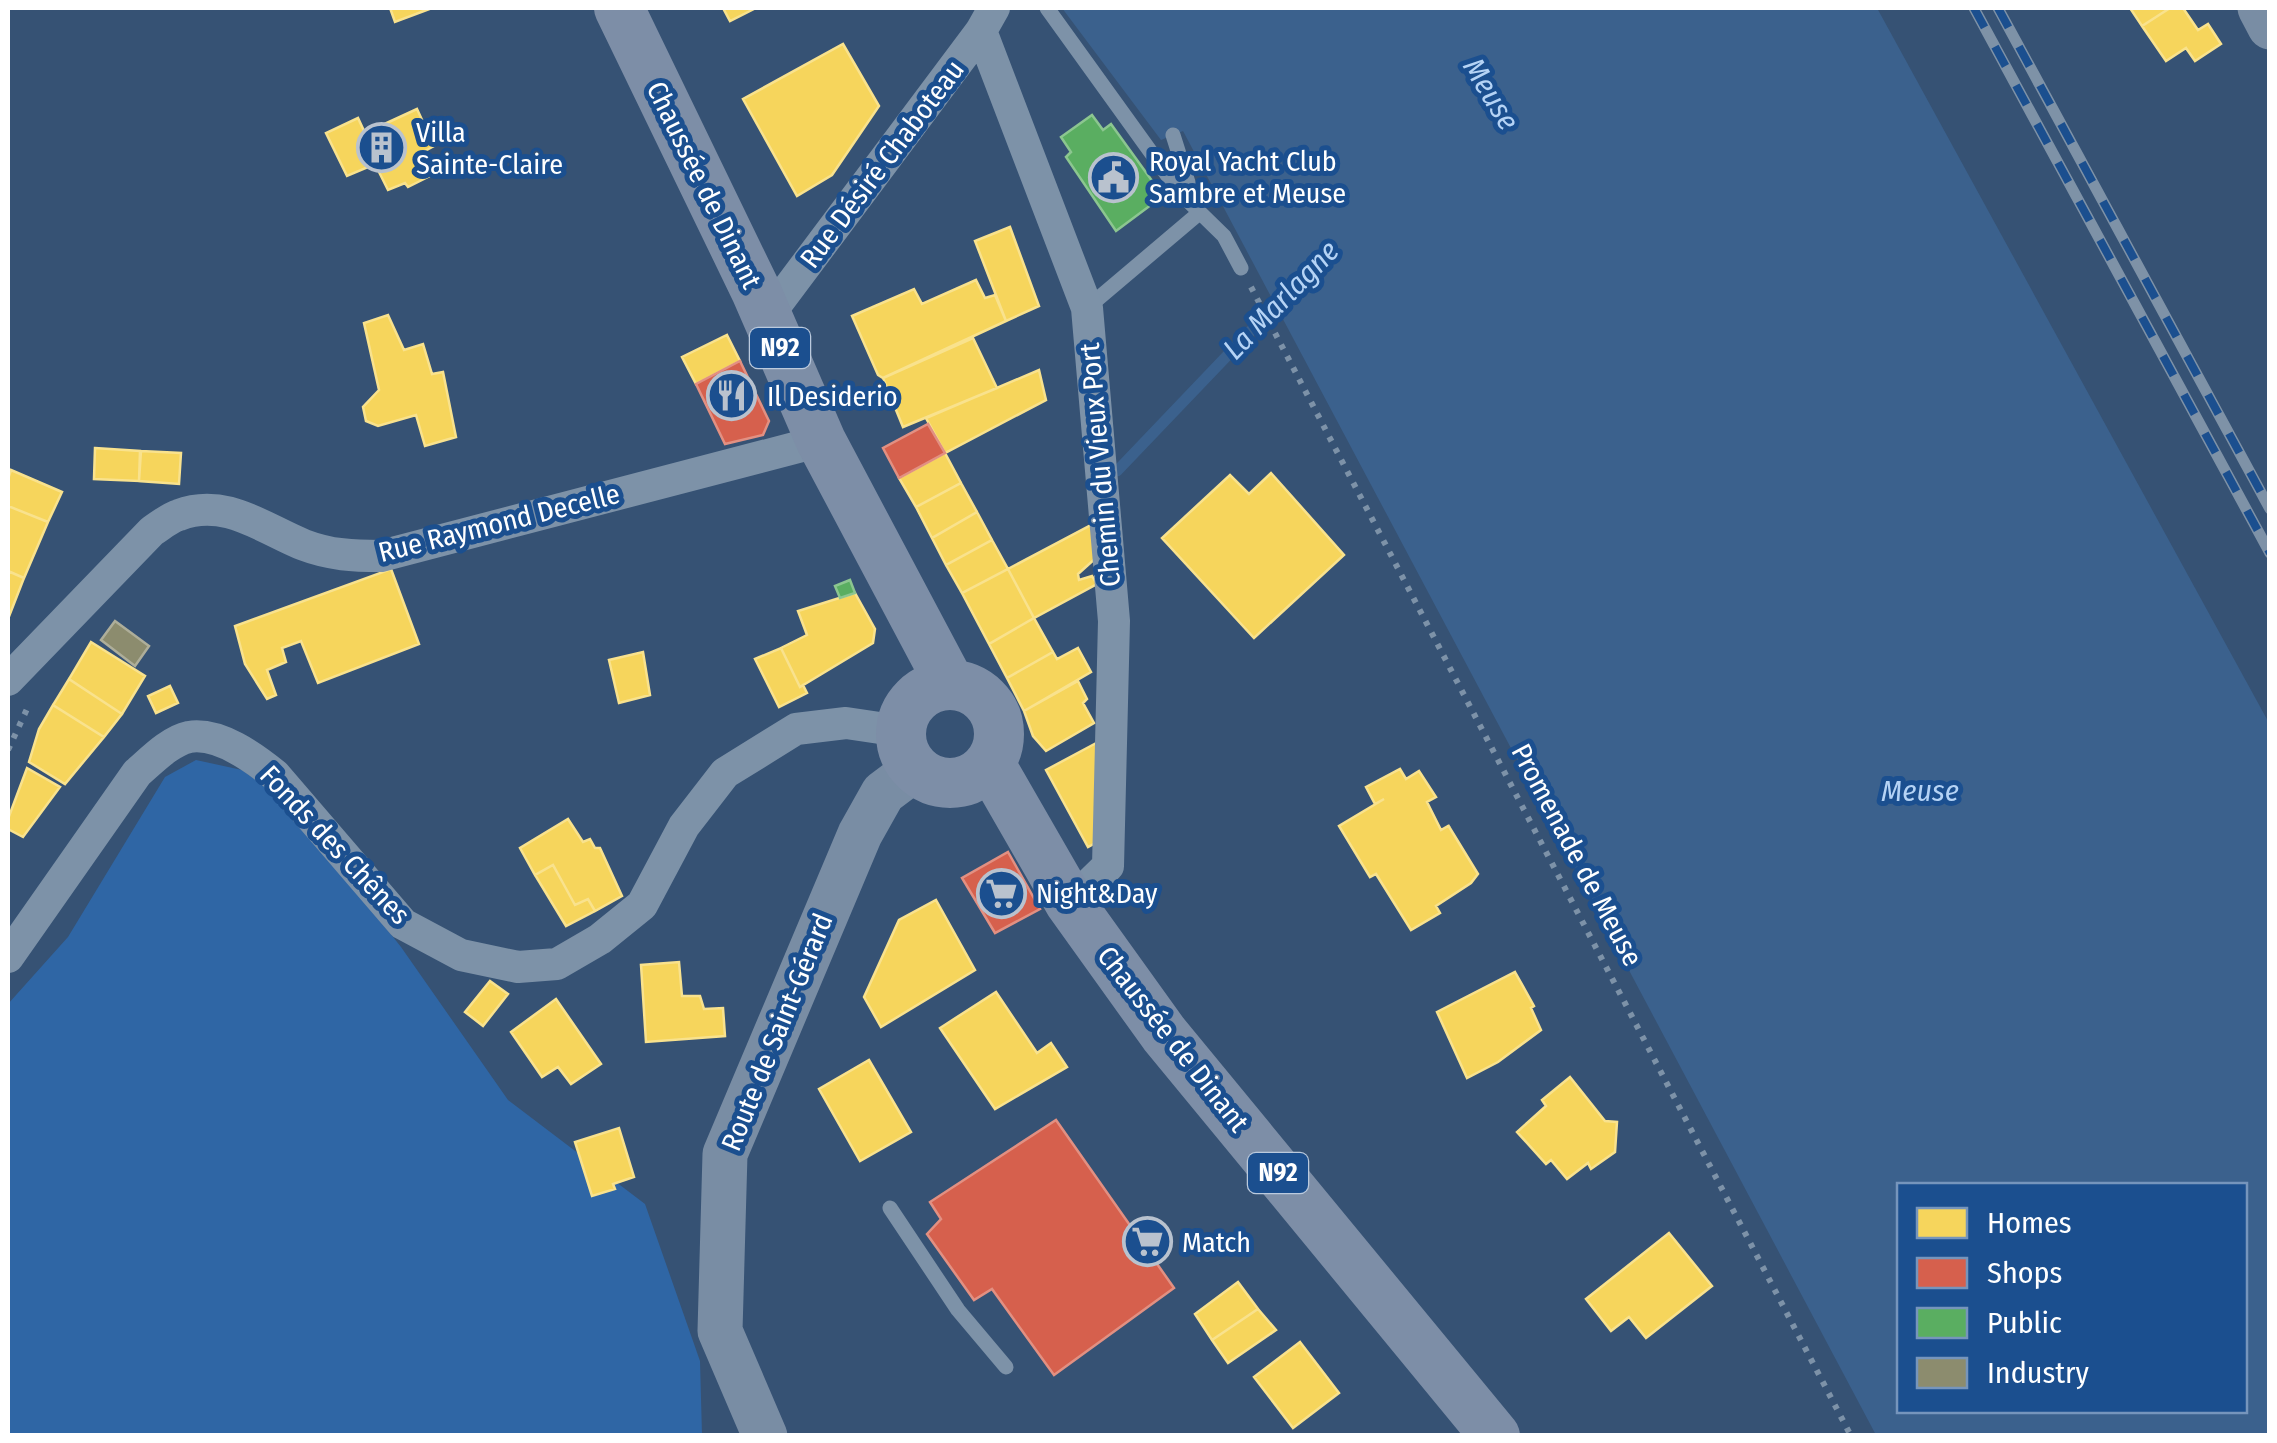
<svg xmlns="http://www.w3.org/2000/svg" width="2277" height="1443" font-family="'Fira Sans Condensed',sans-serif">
<rect width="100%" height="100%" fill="#365274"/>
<!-- green -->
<path fill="#2f66a5" d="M196,760L242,770L284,800L401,947L508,1100L645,1204L700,1361L702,1435L8,1436V1004L68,937L165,777Z"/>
<!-- water -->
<path fill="#3b618d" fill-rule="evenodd" d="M1062,8H1877L2269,723V1435H1876L1183,131L1161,140ZM1900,1186H2244V1410H1900Z"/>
<!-- homes -->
<path fill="#f6d55c" stroke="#f9e28d" stroke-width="2.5" d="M390,8H432L395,22Z
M723,8H756L730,21Z
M2130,8H2170L2142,26Z
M2170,8H2183L2198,30L2208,24L2221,44L2195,61L2186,48L2166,61L2142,26Z
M843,44L879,106L832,175L797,196L743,99Z
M417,109L434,146L425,151L434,174L408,187L405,183L388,190L375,164L347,176L326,133L358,118L365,133Z
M1010,227L1039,306L1006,321L975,241Z
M976,280L985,298L995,295L1006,321L883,378L878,375L852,316L914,289L922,304Z
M388,315L404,350L423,344L432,374L443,372L456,437L425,446L416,415L378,426L366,421L363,407L379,390L364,323Z
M727,335L740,361L696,384L682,357Z
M973,338L997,388L903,427L883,378Z
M1039,370L1046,400L945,453L926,418Z
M95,448L140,451L139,481L94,479Z
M141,451L181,453L179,484L139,481Z
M945,453L961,483L916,507L899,478Z
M11,470L62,492L48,522L8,506V479Z
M1271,473L1344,555L1254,638L1162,538L1230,475L1249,494Z
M961,483L977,512L932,538L916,507Z
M8,506L48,522L24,578L8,571Z
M977,512L992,540L946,565L932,538Z
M1093,524L1097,557L1078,574L1079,580L1092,576L1097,584L1034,618L1008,569Z
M992,540L1008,569L962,593L946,565Z
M391,569L419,644L318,683L301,641L282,648L286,662L267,670L276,695L267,699L245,664L235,626Z
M1008,569L1034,618L989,644L962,593Z
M8,571L24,578L8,619Z
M855,593L875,629L873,643L800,687L781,648L807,635L798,611Z
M1034,618L1053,652L1007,678L989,644Z
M91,642L145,676L122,714L69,679Z
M781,648L800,687L803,685L807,693L779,707L755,659Z
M1078,648L1091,672L1024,711L1007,678L1053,652L1057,659Z
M643,652L650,695L619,703L609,660Z
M69,679L122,714L104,737L53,705Z
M1078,681L1087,699L1083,703L1094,723L1046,751L1033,736L1024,711Z
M170,686L178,703L156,713L148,696Z
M53,705L104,737L65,784L29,762L39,729Z
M1100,741L1099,841L1088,847L1046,770Z
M27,768L60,787L23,837L8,829V819Z
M1400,769L1406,779L1419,771L1436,797L1427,802L1441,830L1448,826L1450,828L1448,825L1478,874L1471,883L1436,906L1440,913L1411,930L1376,874L1370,877L1339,826L1384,799L1375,804L1366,787Z
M568,819L583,842L590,839L595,848H600L622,896L595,911L588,899L575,905L553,865L535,875L520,848Z
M553,865L575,905L588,899L595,911L566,926L535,875Z
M936,900L975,970L881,1027L864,997L899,920Z
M679,962L682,996H700L704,1009L723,1008L725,1036L646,1042L641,965Z
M1515,972L1534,1006L1531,1008L1541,1030L1498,1062L1467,1078L1437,1012Z
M490,981L508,994L483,1026L465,1012Z
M996,992L1037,1053L1051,1043L1067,1067L995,1109L940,1028Z
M556,999L601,1064L571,1084L558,1067L542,1077L511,1032Z
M869,1060L911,1132L860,1161L819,1089Z
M1570,1077L1605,1121L1617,1122L1615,1152L1591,1169L1588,1163L1567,1179L1551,1160L1546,1164L1517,1132L1546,1106L1542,1100Z
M619,1128L634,1177L613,1184L615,1189L592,1196L575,1142Z
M1669,1233L1712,1286L1646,1338L1629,1317L1611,1331L1586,1299Z
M1238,1282L1258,1309L1212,1340L1195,1314Z
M1258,1309L1276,1330L1228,1363L1212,1340Z
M1300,1342L1339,1393L1293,1428L1254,1377Z"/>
<!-- shops -->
<path fill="#d6604d" stroke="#e29082" stroke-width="2.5" d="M740,361L769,421L763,435L725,444L696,384Z
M928,424L945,453L899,478L883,448Z
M1008,852L1040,909L995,933L962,878Z
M1056,1120L1174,1288L1054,1375L992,1289L974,1300L927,1234L941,1219L930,1202Z"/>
<!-- public -->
<path fill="#5aae61" stroke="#8cc690" stroke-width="2.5" d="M1092,115L1103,130L1111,124L1163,196L1116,231L1066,157L1071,152L1061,137Z
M850,580L855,593L840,598L835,586Z"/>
<!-- industry -->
<path fill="#8c8c6e" stroke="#aeae9a" stroke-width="2.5" d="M115,621L149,646L135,666L101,640Z"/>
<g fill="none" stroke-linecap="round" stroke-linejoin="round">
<!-- stream -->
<path stroke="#3b618d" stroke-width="11" d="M1117,471L1287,293"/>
<!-- path -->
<path stroke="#7d92a8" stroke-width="6" stroke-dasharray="5 8" stroke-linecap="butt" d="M1251,287L1851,1436
M8,750L27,709"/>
<!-- service -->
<path stroke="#7d92a8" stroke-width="15" d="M1047,8L1181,194L1224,236L1241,268
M1087,308L1198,214L1173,135
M890,1208L958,1310L1006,1367"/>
<!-- minor -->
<path stroke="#7d92a8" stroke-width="32" d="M981,31L1087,308L1114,621L1108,866L1070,903
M767,317L981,31L994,8
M8,680L152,531C160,526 169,518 179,515C225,497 264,529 304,545C330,555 354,556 381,556L821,441
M8,957L137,773C151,761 170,741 189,737C219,732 254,758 275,775L403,924L461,955L518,967L557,964L600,939L642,905L684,826L725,773L796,729L846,723L900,731"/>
<!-- secondary -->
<path stroke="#798da4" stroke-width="45" d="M2260,8L2270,27
M765,1436L720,1331L725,1154L860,834L883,793L915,769"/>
<!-- primary -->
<path stroke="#7d8ea7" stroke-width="50" d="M619,8L756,291L821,441L950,684
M901 734a49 49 0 1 1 98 0a49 49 0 1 1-98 0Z
M990,764L1070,903L1164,1034L1495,1436"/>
<defs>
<path id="rail" d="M1974,8L2270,553
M1998,8L2270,509"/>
</defs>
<!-- rail casing -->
<use href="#rail" stroke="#7e92a7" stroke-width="11"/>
<!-- rail -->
<use href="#rail" stroke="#1b4f8f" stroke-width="8" stroke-dasharray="22" stroke-linecap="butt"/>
</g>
<!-- icons -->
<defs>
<symbol id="building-ring" viewBox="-11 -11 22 22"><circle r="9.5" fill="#1b4f8f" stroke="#b9c2ce" stroke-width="1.5"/><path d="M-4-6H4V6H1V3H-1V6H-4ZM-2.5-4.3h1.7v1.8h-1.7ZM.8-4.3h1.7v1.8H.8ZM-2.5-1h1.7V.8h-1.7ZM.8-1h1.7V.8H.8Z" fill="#b9c2ce"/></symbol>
<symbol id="civic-ring" viewBox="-11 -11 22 22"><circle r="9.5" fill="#1b4f8f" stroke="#b9c2ce" stroke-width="1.5"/><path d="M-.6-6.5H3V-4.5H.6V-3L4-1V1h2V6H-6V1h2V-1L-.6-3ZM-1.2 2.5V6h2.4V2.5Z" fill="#b9c2ce"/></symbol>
<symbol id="restaurant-ring" viewBox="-11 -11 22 22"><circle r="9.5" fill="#1b4f8f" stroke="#b9c2ce" stroke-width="1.5"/><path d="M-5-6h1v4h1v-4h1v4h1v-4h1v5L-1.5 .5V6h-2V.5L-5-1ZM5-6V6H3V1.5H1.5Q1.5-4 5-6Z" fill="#b9c2ce"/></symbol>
<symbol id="supermarket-ring" viewBox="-11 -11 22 22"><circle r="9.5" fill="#1b4f8f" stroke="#b9c2ce" stroke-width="1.5"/><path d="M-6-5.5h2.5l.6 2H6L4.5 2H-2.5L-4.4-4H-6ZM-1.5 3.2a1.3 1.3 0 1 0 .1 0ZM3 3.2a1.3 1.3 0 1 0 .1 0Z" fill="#b9c2ce"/></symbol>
</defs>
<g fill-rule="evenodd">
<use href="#building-ring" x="354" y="120" width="55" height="55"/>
<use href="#civic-ring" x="1086" y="150" width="55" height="55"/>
<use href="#restaurant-ring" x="704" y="368" width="55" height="55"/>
<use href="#supermarket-ring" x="974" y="866" width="55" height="55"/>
<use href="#supermarket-ring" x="1120" y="1214" width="55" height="55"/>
</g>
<g text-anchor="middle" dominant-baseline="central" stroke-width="10" stroke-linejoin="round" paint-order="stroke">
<!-- shield labels -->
<g fill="#1b4f8f" stroke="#bbcadd" stroke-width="2.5">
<rect x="750" y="328" width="60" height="40" rx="8"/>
<rect x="1248" y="1153" width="60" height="40" rx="8"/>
</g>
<g font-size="25" font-weight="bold" fill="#fff">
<text x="780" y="348">N92</text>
<text x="1278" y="1173">N92</text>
</g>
<!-- poi labels -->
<g font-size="28" fill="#fff" stroke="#1b4f8f" text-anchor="start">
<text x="416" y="132">Villa<tspan x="416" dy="32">Sainte-Claire</tspan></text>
<text x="1149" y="161">Royal Yacht Club<tspan x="1149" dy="32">Sambre et Meuse</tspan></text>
<text x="767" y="396">Il Desiderio</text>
<text x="1036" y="893">Night&amp;Day</text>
<text x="1182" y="1242">Match</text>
</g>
<!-- street labels -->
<g font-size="28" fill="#fff" stroke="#1b4f8f">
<text transform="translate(882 164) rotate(-53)">Rue Désiré Chaboteau</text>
<text transform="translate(704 185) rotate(64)">Chaussée de Dinant</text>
<text transform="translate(1100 465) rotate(-95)">Chemin du Vieux Port</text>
<text transform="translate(499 523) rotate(-14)">Rue Raymond Decelle</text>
<text transform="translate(335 845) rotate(47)">Fonds des Chênes</text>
<text transform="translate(1577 855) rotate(62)">Promenade de Meuse</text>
<text transform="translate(777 1032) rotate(-68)">Route de Saint-Gérard</text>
<text transform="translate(1173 1039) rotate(52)">Chaussée de Dinant</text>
</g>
<!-- water labels -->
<g font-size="30" font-style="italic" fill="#b5d3f5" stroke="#1b4f8f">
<text transform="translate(1491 94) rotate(59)">Meuse</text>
<text transform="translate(1281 300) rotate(-46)">La Marlagne</text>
<text x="1920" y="791">Meuse</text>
</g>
</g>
<!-- border -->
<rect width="2277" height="1443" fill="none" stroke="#ffffff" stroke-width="20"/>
<!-- legend -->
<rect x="1897" y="1183" width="350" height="230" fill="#1b4f8f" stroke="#7695bc" stroke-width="2.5"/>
<rect x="1917" y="1208" width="50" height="30" fill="#f6d55c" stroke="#7695bc" stroke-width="2.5"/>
<text x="1987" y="1233" font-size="30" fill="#ffffff">Homes</text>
<rect x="1917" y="1258" width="50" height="30" fill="#d6604d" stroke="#7695bc" stroke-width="2.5"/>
<text x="1987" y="1283" font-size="30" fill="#ffffff">Shops</text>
<rect x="1917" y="1308" width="50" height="30" fill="#5aae61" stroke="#7695bc" stroke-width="2.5"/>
<text x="1987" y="1333" font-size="30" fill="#ffffff">Public</text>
<rect x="1917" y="1358" width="50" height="30" fill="#8c8c6e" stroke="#7695bc" stroke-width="2.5"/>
<text x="1987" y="1383" font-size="30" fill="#ffffff">Industry</text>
</svg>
